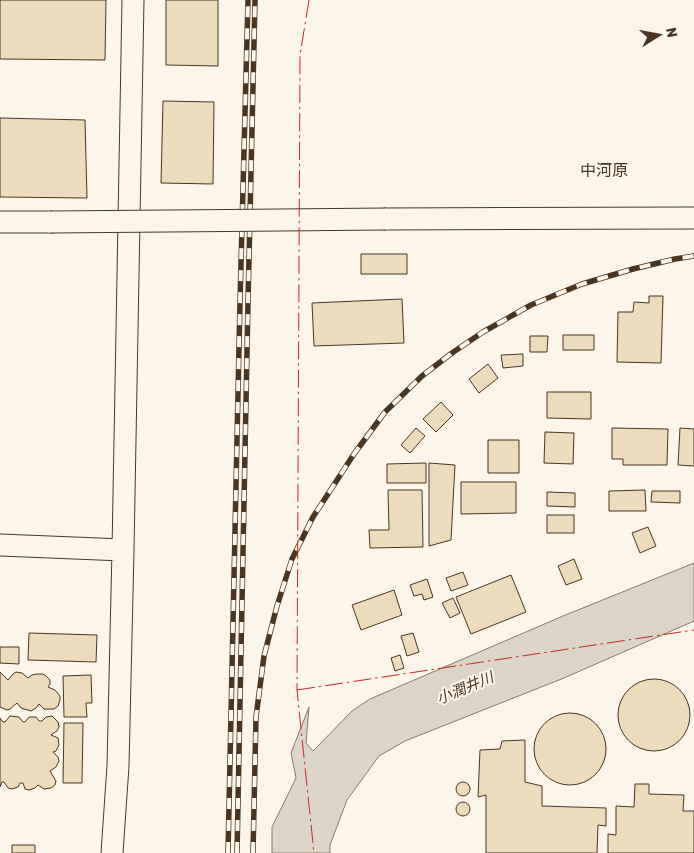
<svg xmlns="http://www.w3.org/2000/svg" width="694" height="853" font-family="Rubik,'Noto Sans JP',sans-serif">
<rect width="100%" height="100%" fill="#fbf6e9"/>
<!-- water -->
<path fill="#dcd4c6" stroke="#887966" d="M694,563V621L564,678L405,741L379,756L347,800L330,845V853H272V827L296,778L291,753L309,707L306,743L313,751L352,711L370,699L563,616Z"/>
<!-- building -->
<path fill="#ecdcbc" stroke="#4a3520" d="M0,0H106L105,60L0,59Z
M166,0H218V66L166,65Z
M163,101L214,102L213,184L161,183Z
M0,118L85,120L87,198L0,197Z
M361,254H407V274H361Z
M649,296H663L661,363L617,362L618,312H633L634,302L649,303Z
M402,299L404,343L314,346L312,303Z
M563,335H594V350H563Z
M530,336H548L547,352H530Z
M523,354V366L503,368L501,355Z
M488,364L498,378L479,393L469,379Z
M547,392H591V419L547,418Z
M441,402L453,415L436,432L423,419Z
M416,428L425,436L410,453L401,445Z
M612,428L668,429L667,465H623V459H612Z
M680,428L694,429V466L678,465Z
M545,432L574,433L573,464L544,463Z
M488,440H519V473H488Z
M426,463V483H387V464Z
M429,463L455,465L451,540L429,546Z
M461,482H516V513L461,514Z
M388,490H422L423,547L370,548L369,530H389Z
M645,490L646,511H609V491Z
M652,491H680V503L651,502Z
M547,492L575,493V507L547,506Z
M547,515H574V533H547Z
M648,527L656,546L640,553L632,533Z
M574,559L582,579L566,585L558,566Z
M463,572L468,585L451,591L446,578Z
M511,575L526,612L471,634L456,597Z
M427,579L433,597L424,600L422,594L414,596L410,585Z
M394,590L402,615L361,630L352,605Z
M453,598L460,613L450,618L442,603Z
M29,633L97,635L96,662L28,660Z
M413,633L419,652L407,656L401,636Z
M0,647H19V664L0,663Z
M400,655L404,668L395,671L391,658Z
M0,672L8,680L13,674L16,672L22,673L28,678L32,675L37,674H43L46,676L50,680V684L48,687L55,690L60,696V700L58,706L54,709H44L39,704L36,708L31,711L21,708L17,703L10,709L7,710L0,707Z
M91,675L92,703H86L87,717H64L63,676Z
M618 715a36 36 0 1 1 72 0a36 36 0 1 1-72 0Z
M534 749a36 36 0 1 1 72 0a36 36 0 1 1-72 0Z
M10,716L19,717L23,722H25L29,717H36L39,721H42L46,717L52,716L58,722L59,727L57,731L52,734L51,735L58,738L59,745L56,751L53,752L58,757L59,761L56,767L50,771L56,781L55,785L51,788L44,789L38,785L35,788L29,790L25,789L23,783H20L18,787L12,789L8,788L4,782H2L0,787V718L3,722H5Z
M64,723H83L82,783H63Z
M525,740V782L542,786V806L606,808V826L598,825L597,853H486V795L478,797L480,750L500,749L502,741Z
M456 789a7 7 0 1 1 14 0a7 7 0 1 1-14 0Z
M635,784H649V794L684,795L683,811H694V853H608V834L616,835V806L634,807Z
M456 809a7 7 0 1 1 14 0a7 7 0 1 1-14 0Z
M12,845H35V853H12Z"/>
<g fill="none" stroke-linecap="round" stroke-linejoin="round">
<defs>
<path id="secondary" d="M386,219L694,218
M0,222H50
M0,545L123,550
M112,853L118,766L123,550L133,0"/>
</defs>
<!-- secondary casing -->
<use href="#secondary" stroke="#4a3520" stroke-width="23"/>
<!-- secondary -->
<use href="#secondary" stroke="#fbf6e9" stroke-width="21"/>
<defs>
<path id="rail" d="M228,853L240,302L248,0
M237,853L248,302L255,0
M253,853L256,717L264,656L277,606L292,559L313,517L354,454L385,412L422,376L452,353L483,332L531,305L582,284L633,269L675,259L694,256"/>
</defs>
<!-- rail casing -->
<use href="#rail" stroke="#4a3520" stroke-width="5.5"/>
<!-- rail -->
<use href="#rail" stroke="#fbf6e9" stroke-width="4" stroke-dasharray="11" stroke-linecap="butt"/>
<defs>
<path id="secondary-bridge" d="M50,222L386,219"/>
</defs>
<!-- secondary-bridge casing -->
<use href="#secondary-bridge" stroke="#4a3520" stroke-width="23" stroke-linecap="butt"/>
<!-- secondary-bridge -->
<use href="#secondary-bridge" stroke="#fbf6e9" stroke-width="21"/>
<!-- power -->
<path stroke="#c62828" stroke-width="1" stroke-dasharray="18 4 2.5 4" stroke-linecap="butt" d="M309,0L300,55L297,690L314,853
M297,690L694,630"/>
</g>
<g text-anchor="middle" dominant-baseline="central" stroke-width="4" stroke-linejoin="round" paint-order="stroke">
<!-- water labels -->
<g font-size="15" font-style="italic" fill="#4a3520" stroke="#fbf6e9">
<text transform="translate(465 688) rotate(-23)">小潤井川</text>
</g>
<!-- quarter labels -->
<g font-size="16" fill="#4a3520" stroke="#fbf6e9">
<text x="604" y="170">中河原</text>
</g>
</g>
<!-- north arrow -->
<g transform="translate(659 35) rotate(79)" stroke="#fbf6e9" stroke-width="4" paint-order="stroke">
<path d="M0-4L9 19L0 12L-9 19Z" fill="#4a3520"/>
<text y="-8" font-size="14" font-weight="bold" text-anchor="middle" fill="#4a3520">N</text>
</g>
</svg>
